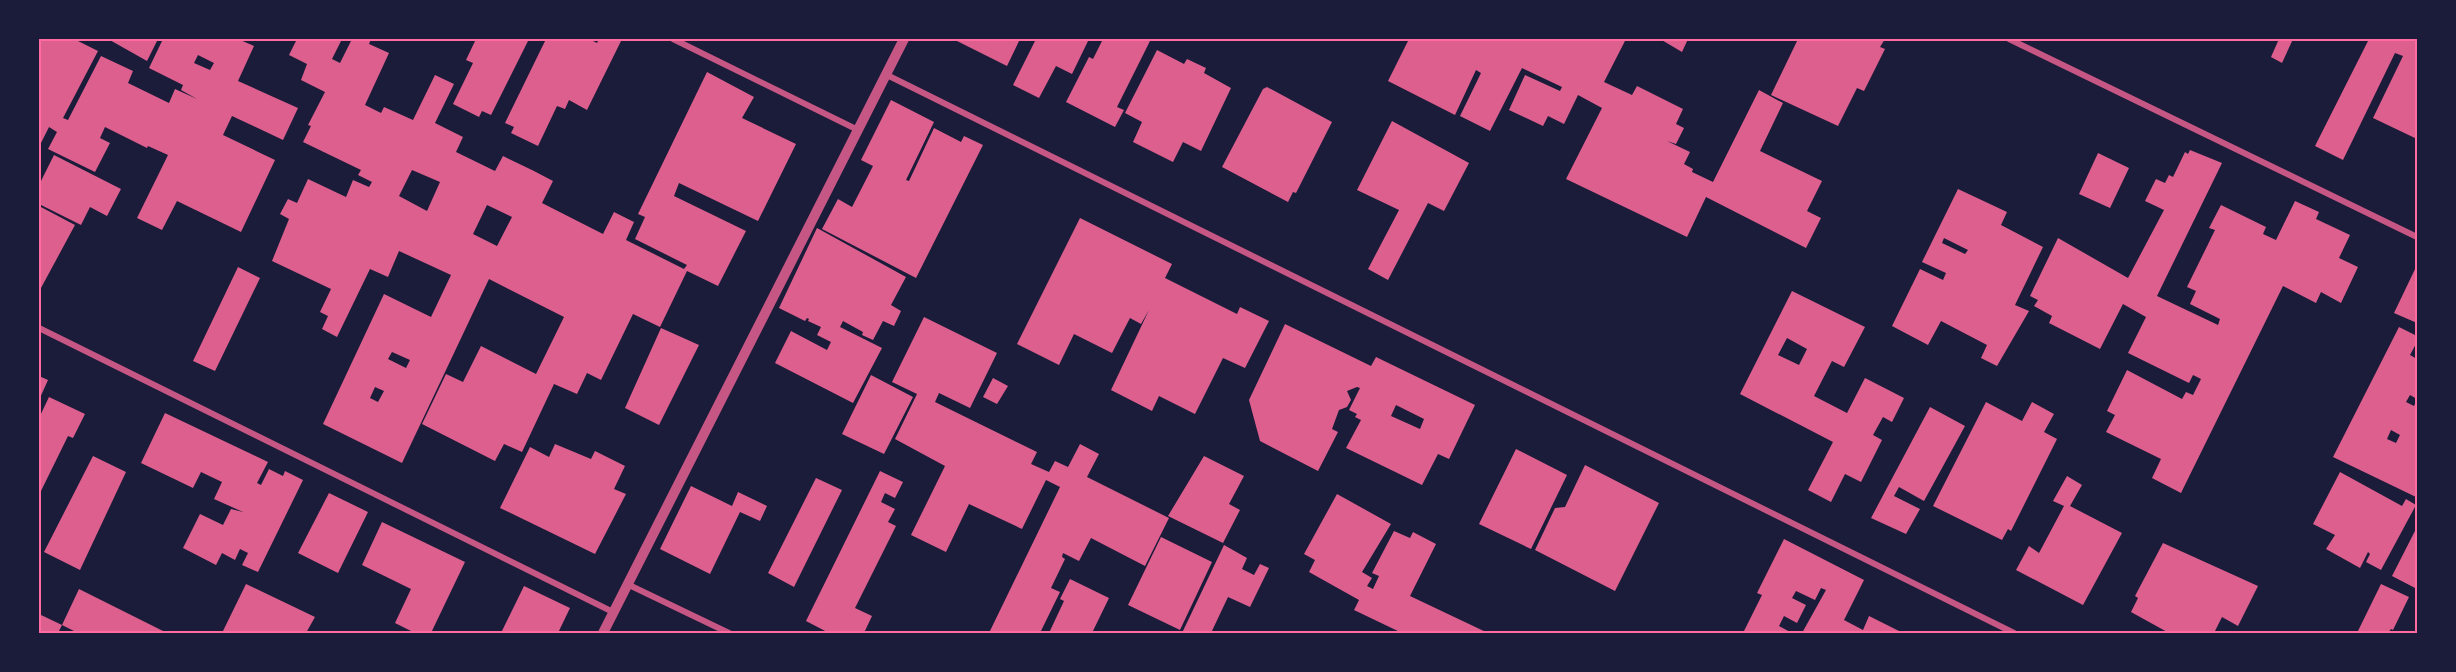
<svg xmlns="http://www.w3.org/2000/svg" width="2456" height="672" font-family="'Exo 2',sans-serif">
<rect width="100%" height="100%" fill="#1b1b3a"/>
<!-- building -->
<path fill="#dd5f8e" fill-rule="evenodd" d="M39,39H74L98,51L63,118L68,120L101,56L133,71L128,83L169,103L175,89L197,99L181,90L183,85L149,68L163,39H238L254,46L238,81L298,108L283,140L232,116L223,135L275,160L241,232L177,201L162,230L137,218L168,155L148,146L147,148L105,127L100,138L110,143L95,172L48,149L57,132L49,127L41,143L39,142ZM198,55L214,63L210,70L194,63Z
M108,39H158L147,61Z
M297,39H342L332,59L340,63L352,39H371L369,44L389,53L365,105L381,113L384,107L413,120L435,75L454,84L435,123L463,137L456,152L495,171L503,156L534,171L553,181L542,203L603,234L614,212L634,222L626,240L684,269L687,265L635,239L645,217L638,214L707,72L754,97L742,118L796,144L758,221L679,183L674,196L746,231L718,286L687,271L660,327L633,314L601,380L587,373L577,394L554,384L522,452L504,444L495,461L422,424L446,374L463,382L481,346L536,374L564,317L489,279L402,463L323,424L384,294L431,317L451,275L399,251L388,277L370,269L337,337L322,329L328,316L320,312L331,289L272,261L289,219L280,214L288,199L297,203L308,179L346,197L353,180L369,187L372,182L358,175L361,170L303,142L311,126L308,125L325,92L301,80L307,64L289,55ZM412,170L440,182L427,211L399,196ZM487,205L512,217L497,246L473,234ZM392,352L410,360L406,368L388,359ZM375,387L384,391L378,402L370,398Z
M476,39H529L491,115L482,111L479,117L453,104L473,63L466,60Z
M546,39H589L597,43L599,39H622L587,110L569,100L565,109L557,106L538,146L511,133L514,127L505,123Z
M953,39H1020L1007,66Z
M1036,39H1089L1072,74L1056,66L1039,98L1013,85Z
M1103,39H1151L1117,107L1124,110L1115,127L1066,102L1089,57L1093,59Z
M1409,39H1626L1604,82L1632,95L1637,86L1683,109L1676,124L1684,128L1676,144L1667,141L1690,152L1684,164L1693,169L1692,172L1713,182L1759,90L1783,103L1760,151L1822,181L1807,211L1821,218L1806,248L1706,197L1687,237L1566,179L1602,108L1578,95L1564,124L1548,116L1543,126L1509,110L1525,75L1560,91L1562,87L1522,68L1490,131L1460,116L1481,73L1476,70L1455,115L1388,81Z
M1660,39H1688L1682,52Z
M1798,39H1885L1880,47L1885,49L1864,91L1857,88L1838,126L1771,95Z
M2279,39H2293L2282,63L2271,57Z
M2369,39H2417V139L2373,118L2403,56L2395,53L2343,160L2315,146Z
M1157,50L1184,64L1187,59L1206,68L1204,73L1231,88L1201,151L1183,142L1173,162L1133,142L1142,122L1125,113Z
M1267,87L1332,122L1296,193L1293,192L1288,202L1222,167L1263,89Z
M891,100L934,122L906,180L909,181L934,128L961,142L964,136L983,145L916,278L822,229L838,199L852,207L873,166L861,160Z
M1392,121L1469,163L1444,211L1428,203L1388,280L1368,269L1399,210L1357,190Z
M2190,150L2222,163L2157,296L2218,325L2220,319L2190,304L2196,291L2187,287L2215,230L2209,228L2221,205L2266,227L2263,234L2276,240L2295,201L2319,212L2316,219L2350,235L2339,258L2358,267L2341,303L2321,292L2316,303L2283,286L2181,493L2152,478L2161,459L2106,432L2115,415L2107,411L2127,370L2182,399L2186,392L2193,395L2201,379L2193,375L2189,383L2128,353L2146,317L2123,304L2100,349L2049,323L2052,316L2034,306L2038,300L2030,296L2058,238L2128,278L2164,210L2145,201L2156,179L2165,183L2169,175L2173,177L2185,152L2188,154Z
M2098,153L2129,168L2110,208L2079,194Z
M54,155L121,189L107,216L90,207L81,225L39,204V185Z
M1958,189L2007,212L2001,225L2043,247L2015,305L2029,311L1997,366L1981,358L1987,345L1941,321L1928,345L1892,326L1920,269L1943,280L1946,273L1922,262ZM1944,238L1968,250L1965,254L1942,243Z
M39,206L75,225L41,288L39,287Z
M1080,218L1172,264L1165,278L1237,314L1240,307L1269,321L1245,368L1223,358L1195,414L1159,396L1152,411L1111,390L1149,310L1141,324L1130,318L1112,353L1074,334L1059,365L1017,344Z
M817,228L906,277L891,305L901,311L894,326L883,321L873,340L862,335L863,332L843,321L840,327L882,348L853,403L775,363L791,331L827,350L831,342L817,335L821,327L808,321L809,319L807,318L805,321L779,308Z
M2417,265V323L2394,313Z
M238,267L260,278L215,371L193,361Z
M1792,291L1865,327L1844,367L1832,361L1814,396L1847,413L1865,378L1904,398L1892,422L1883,417L1873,435L1882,440L1861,482L1845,474L1831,502L1808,490L1833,442L1740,394ZM1787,338L1807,349L1799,365L1778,355Z
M924,317L997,353L970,408L939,393L935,402L1037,452L1031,464L1049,472L1055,461L1068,467L1080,444L1099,454L1087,477L1169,518L1145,566L1091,538L1079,561L1063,553L1062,557L1065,559L1051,588L1060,592L1040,633H989L1060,487L1046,480L1022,529L969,504L946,552L911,535L945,466L895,439L917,394L892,382Z
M1285,324L1371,366L1376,357L1475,405L1449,459L1438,454L1422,485L1346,448L1361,420L1355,417L1357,414L1349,410L1360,388L1357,387L1347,391L1351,400L1347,407L1339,410L1332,429L1338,432L1318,471L1260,441L1249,400ZM1396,405L1424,419L1420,429L1391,416Z
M2399,327L2417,336V342L2410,355L2417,359V399L2410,395L2406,402L2414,406L2417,400L2416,497L2333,457ZM2391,430L2400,435L2396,443L2387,439Z
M661,328L699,345L659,425L625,408Z
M871,375L913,397L884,454L842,434Z
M39,376L48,380L39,400Z
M993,378L1008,386L997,404L983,397Z
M49,397L85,414L73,438L68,436L41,491L39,490V418Z
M1986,402L2022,421L2032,402L2054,414L2044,432L2057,439L2011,531L2008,529L2002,540L1933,506Z
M1930,407L1965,426L1924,501L1899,487L1894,496L1920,509L1906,534L1871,518Z
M165,413L268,462L257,483L261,485L269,469L283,476L285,471L303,480L258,572L242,565L248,553L240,549L235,560L222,553L216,565L183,548L200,514L223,525L231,509L243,512L214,499L222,482L201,472L193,488L141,463Z
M555,444L591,459L595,451L625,466L614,489L626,494L595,554L500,508L530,447L549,457Z
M1516,449L1567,475L1531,549L1479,524Z
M93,456L126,472L80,570L44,552Z
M1204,456L1244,476L1229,504L1240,510L1223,543L1168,516Z
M1585,465L1659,503L1615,591L1535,550L1555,508L1565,507Z
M880,471L903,482L895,498L885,493L881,502L895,509L888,522L896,526L855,608L872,616L864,633H829L806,621Z
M2340,472L2402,506L2406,499L2416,505L2381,570L2366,562L2370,554L2368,552L2360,568L2326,549L2335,535L2313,524Z
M2067,476L2082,485L2070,506L2122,533L2083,605L2016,570L2029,546L2039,553L2064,506L2053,501Z
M816,478L842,490L794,587L768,573Z
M691,486L732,506L738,492L767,506L760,521L740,512L710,574L660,549Z
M329,493L368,512L338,573L298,553Z
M1337,494L1391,524L1362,572L1372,578L1367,586L1373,589L1379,576L1372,573L1394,531L1410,538L1413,532L1436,544L1410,596L1488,633H1402L1354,610L1359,600L1309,572L1315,560L1304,554Z
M382,522L465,562L431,633H415L395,623L411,589L362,565Z
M2417,527V589L2392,576Z
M1161,537L1212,562L1180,630L1128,605Z
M1784,539L1864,580L1844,620L1863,630L1869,616L1903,633H1802L1826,590L1821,588L1815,600L1796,591L1792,598L1806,605L1797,623L1784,616L1779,626L1792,633L1744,631L1762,595L1757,593Z
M2163,543L2258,586L2238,626L2222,617L2214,633H2169L2131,612L2138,598L2135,596Z
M1224,545L1247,558L1242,569L1254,575L1260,564L1269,568L1250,607L1228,597L1211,633H1182Z
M1070,579L1109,598L1092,633H1049L1064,601L1060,599Z
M246,584L315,617L306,633H222Z
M2381,584L2409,597L2393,630L2391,629L2388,633H2357Z
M524,586L570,608L558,633H501Z
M79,589L167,633H78L62,625L58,633H39V614L62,625Z"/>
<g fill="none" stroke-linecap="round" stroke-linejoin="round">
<!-- minor -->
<path stroke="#c65784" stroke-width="6" d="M673,39L858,130
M2009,39L2417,237
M887,75L2014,633
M39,328L613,612
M627,584L729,633"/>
<!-- tertiary -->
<path stroke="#c65784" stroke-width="10" d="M603,633L904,39"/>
</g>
<!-- border -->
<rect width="2456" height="672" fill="none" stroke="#1b1b3a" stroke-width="81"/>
<rect x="40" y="40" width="2376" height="592" fill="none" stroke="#ff6b9d" stroke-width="2"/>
</svg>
